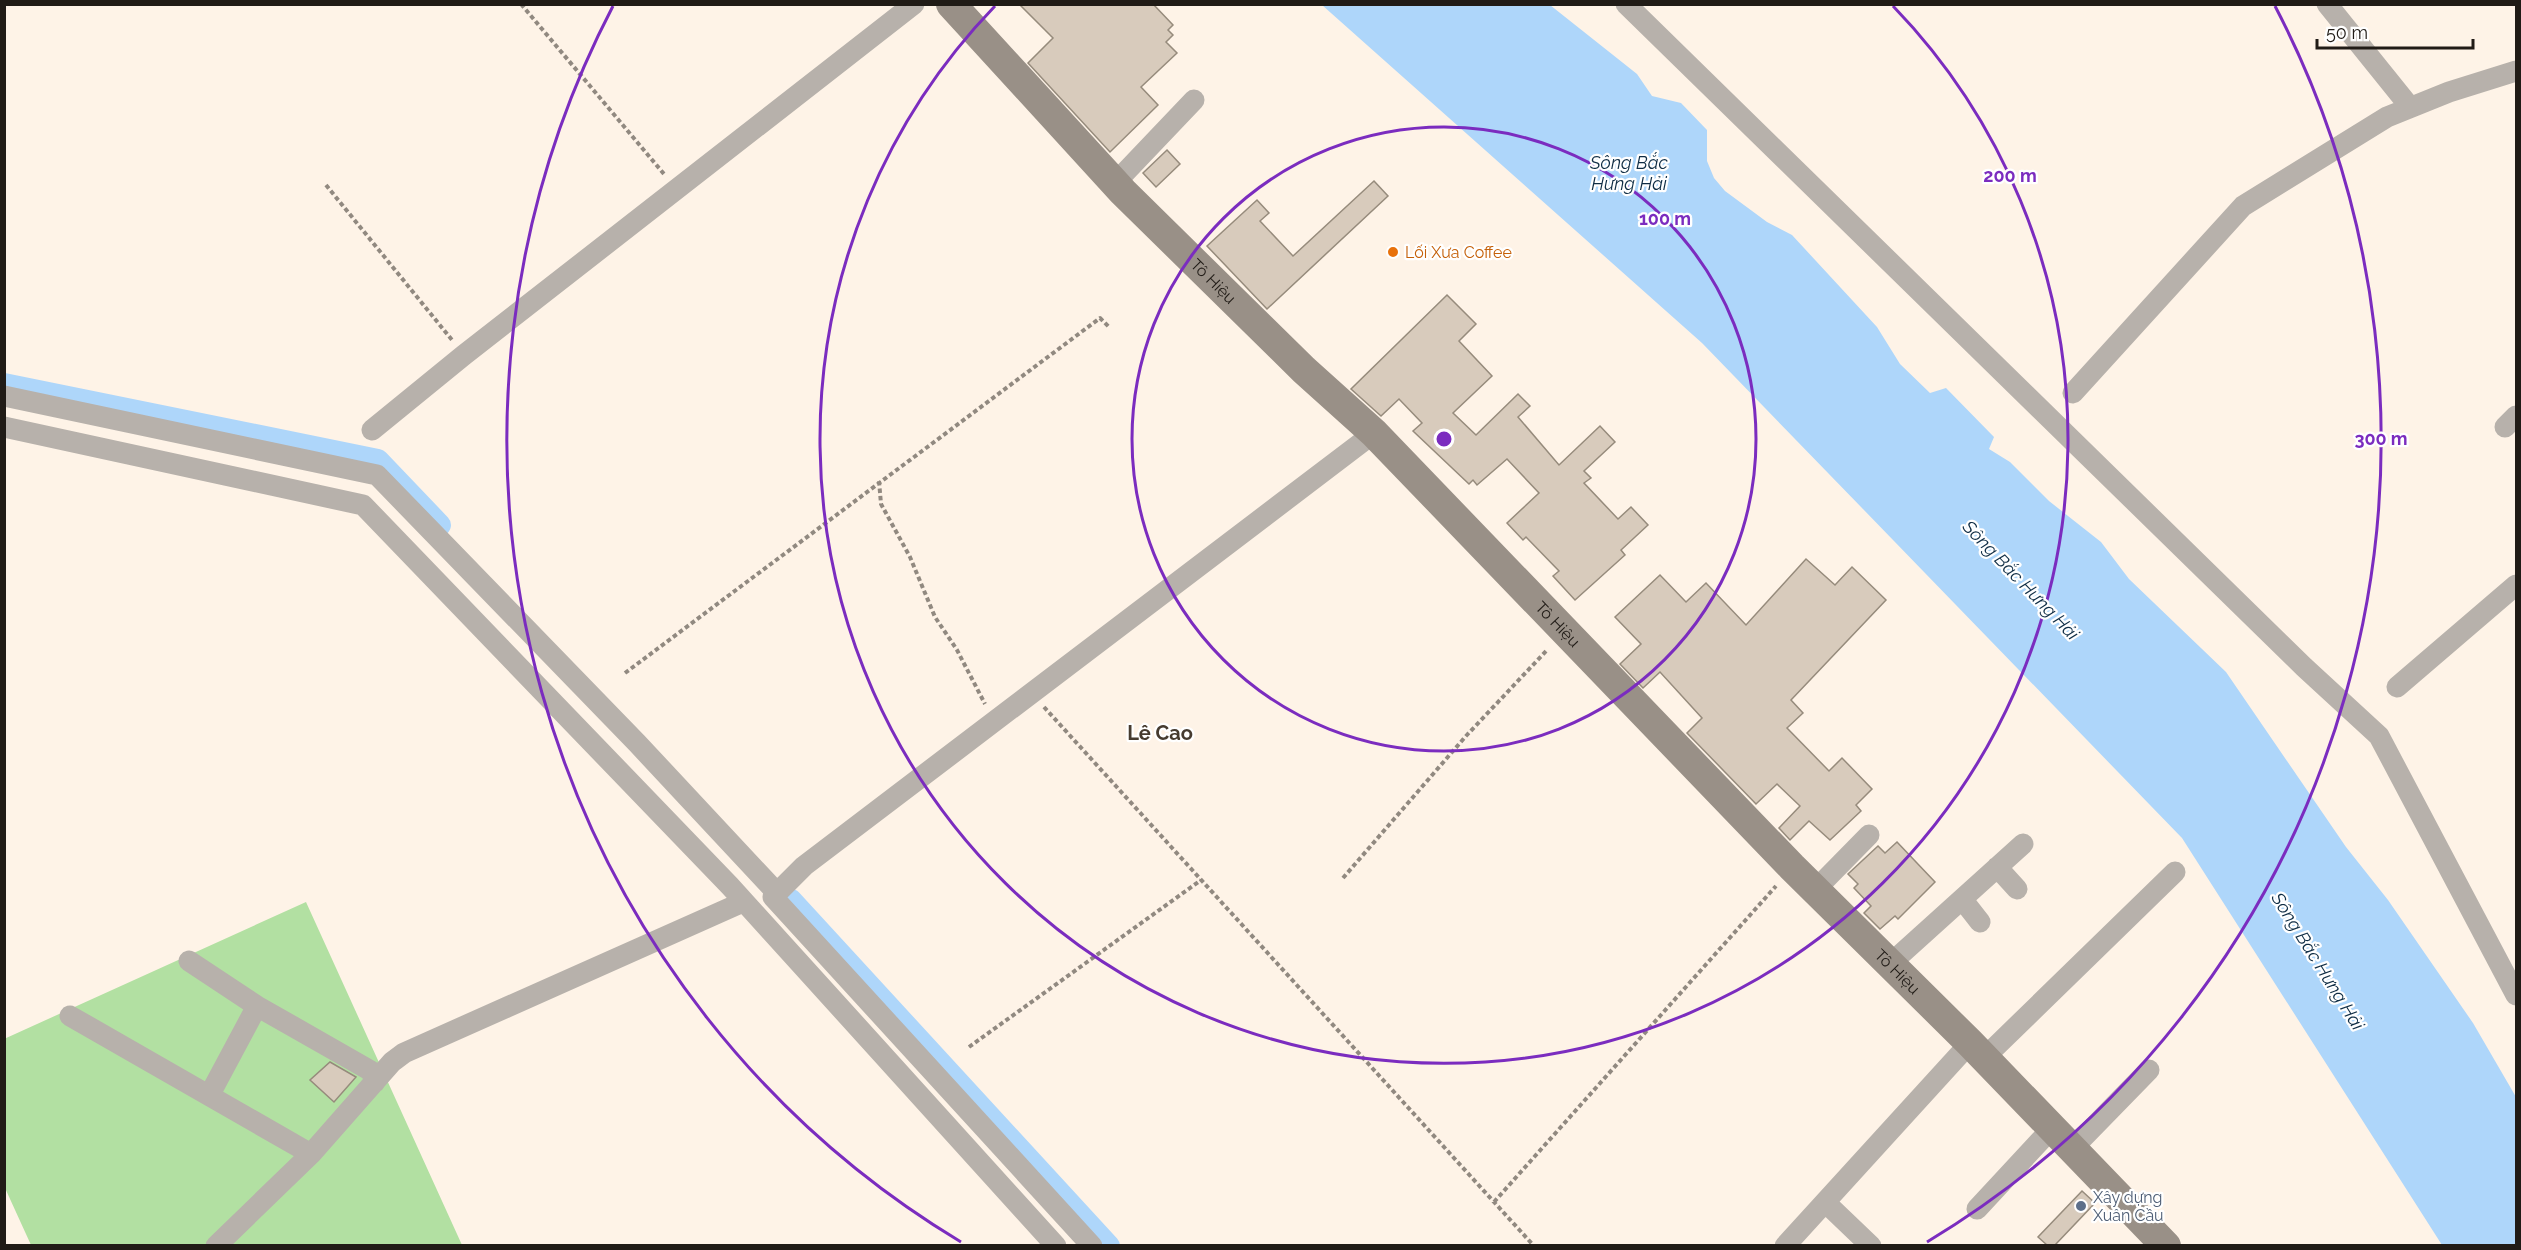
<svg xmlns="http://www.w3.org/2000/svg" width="2521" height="1250" font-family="Raleway,sans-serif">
<rect width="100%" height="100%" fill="#fef3e7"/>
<!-- green -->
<path fill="#b2e0a2" d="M306,902L462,1245L234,1246L228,1242L223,1246L31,1245L5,1188L4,1039Z"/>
<!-- water -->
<path fill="#aed6fa" d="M1322,5H1550L1637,74L1652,96L1681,103L1707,130V161L1714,178L1725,191L1767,222L1792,235L1877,327L1900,364L1930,393L1946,388L1994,437L1989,449L2010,462L2049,501L2101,542L2129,579L2226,672L2346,847L2388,900L2473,1023L2516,1097V1245H2442L2182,838L1702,343Z"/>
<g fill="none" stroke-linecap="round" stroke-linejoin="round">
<!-- canal -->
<path stroke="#aed6fa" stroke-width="22" d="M4,384L378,460L440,525
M791,900L1109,1246"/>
</g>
<!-- building -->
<path fill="#d8cbbc" stroke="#968b7c" stroke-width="1.5" d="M1019,4H1153L1173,25L1168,30L1173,35L1166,42L1177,53L1141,87L1158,105L1110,152L1028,63L1053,38Z
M1167,150L1180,164L1156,187L1143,173Z
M1374,181L1388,196L1267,309L1207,246L1257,200L1269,213L1260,221L1293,256Z
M1447,295L1476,324L1459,341L1492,376L1453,413L1476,435L1518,394L1530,406L1518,417L1559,465L1600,426L1615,442L1584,471L1591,478L1584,483L1618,519L1631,507L1648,525L1621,550L1625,555L1575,600L1553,576L1559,571L1526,537L1523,540L1507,523L1539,493L1507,459L1477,485L1473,480L1469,484L1413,431L1422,423L1399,399L1381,416L1351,389Z
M1806,559L1835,585L1852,567L1886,600L1791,700L1803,713L1787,728L1829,771L1842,758L1872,789L1856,805L1861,811L1830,840L1809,821L1790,840L1779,828L1800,806L1777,784L1756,804L1687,733L1702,718L1660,672L1643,688L1620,664L1641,644L1615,617L1660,575L1686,602L1706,583L1746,625Z
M1897,842L1935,882L1898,919L1895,916L1880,929L1864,913L1871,906L1854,888L1858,884L1848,874L1878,846L1885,853Z
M330,1062L356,1077L334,1102L310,1080Z
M2082,1191L2095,1203L2055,1245H2047L2038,1237Z"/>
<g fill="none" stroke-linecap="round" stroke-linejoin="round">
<!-- path -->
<path stroke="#918980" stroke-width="4" stroke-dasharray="4.5 3" stroke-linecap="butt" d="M521,4L664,174
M326,185L452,340
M879,481L881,504L910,557L935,617L957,650L985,704
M625,673L1100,318L1109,327
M1044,707L1534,1246
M1343,878L1466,736L1548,649
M969,1047L1201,880
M1494,1202L1776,886"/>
<!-- minor -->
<path stroke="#b7b1ab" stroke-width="21" d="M1626,4L2304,667L2379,736L2516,995
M2327,4L2410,107
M1115,183L1194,100
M2073,393L2243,206L2387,117L2449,92L2516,71
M4,396L377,475L637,743L777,893
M4,427L363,505L730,886L1056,1246
M2505,427L2516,416
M372,430L464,355L914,4
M2397,687L2516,585
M1997,867L2017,889
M1815,890L1869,835
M1962,899L1980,922
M189,961L257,1006L371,1071L375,1082
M1890,964L2023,844
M70,1016L311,1154
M1984,1058L2175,872
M210,1094L257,1006
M2072,1149L2149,1070
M1825,1202L1871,1246
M1977,1209L2052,1128
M216,1246L311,1154L392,1062L404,1053L743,902
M1092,1246L773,897L804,866L1374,433
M1785,1246L1970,1043"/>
<!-- secondary -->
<path stroke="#999087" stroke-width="30" id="s1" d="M951,4L1123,192L1304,370L1374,433L1792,867L1970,1043L2166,1246"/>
</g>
<!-- distance rings -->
<g fill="none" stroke="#7b2cbf" stroke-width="3">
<circle cx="1444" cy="439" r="312"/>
<path d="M1893 6A624 624 0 1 1 995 6"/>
<path d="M961 1242A937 937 0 0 1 613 6M2275 6A937 937 0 0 1 1927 1242"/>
</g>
<!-- markers -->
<circle fill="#e8710a" stroke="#fff" stroke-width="2" cx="1393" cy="252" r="6"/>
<circle fill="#5c6f8a" stroke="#fff" stroke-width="2" cx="2081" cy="1206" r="6"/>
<g text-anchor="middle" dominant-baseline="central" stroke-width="4.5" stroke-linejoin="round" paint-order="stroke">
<!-- food labels -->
<g font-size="16" fill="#c56008" stroke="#fff" text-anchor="start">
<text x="1405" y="252">Lối Xưa Coffee</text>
</g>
<!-- street labels -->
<g font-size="16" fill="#201b16" stroke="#fff">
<text stroke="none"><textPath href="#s1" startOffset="382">Tô Hiệu</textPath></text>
<text stroke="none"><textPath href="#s1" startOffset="868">Tô Hiệu</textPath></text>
<text stroke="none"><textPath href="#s1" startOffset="1354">Tô Hiệu</textPath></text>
</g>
<!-- service labels -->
<g font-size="16" fill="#4e5e75" stroke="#fff" text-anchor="start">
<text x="2093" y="1197">Xây dựng<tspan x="2093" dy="18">Xuân Cầu</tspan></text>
</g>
<!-- water labels -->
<g font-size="18" font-style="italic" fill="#0f2d45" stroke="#fff">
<text x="1629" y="162">Sông Bắc<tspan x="1629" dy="21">Hưng Hải</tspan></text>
<text transform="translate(2021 580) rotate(46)">Sông Bắc Hưng Hải</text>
<text transform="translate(2318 961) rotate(58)">Sông Bắc Hưng Hải</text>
</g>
<!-- quarter labels -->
<g font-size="20" font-weight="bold" fill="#463b2f" stroke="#fff">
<text x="1160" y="733">Lê Cao</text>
</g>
</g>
<circle cx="1444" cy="439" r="9" fill="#7b2cbf" stroke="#fff" stroke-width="3"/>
<g font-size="18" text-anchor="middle" font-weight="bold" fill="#7b2cbf" stroke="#fff" stroke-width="4.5" stroke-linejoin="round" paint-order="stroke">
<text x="2010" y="182">200 m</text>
<text x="1665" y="225">100 m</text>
<text x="2381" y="445">300 m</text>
</g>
<!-- border -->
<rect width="2521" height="1250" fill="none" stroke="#201b16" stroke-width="12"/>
<!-- scale -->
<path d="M2317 39v9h156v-9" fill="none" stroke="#201b16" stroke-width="3"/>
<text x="2326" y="39" font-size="18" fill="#201b16" stroke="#ffffff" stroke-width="4.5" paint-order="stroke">50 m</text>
</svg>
